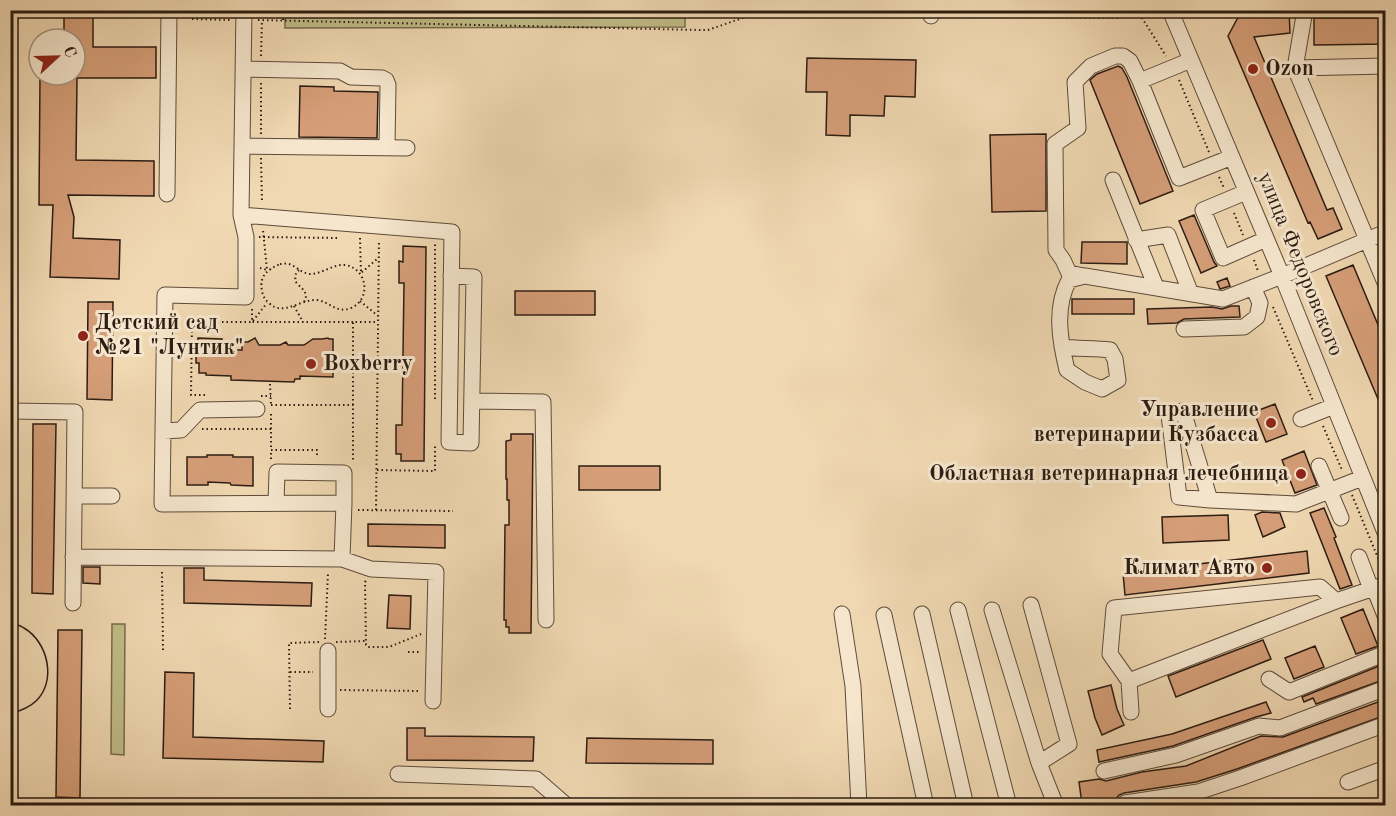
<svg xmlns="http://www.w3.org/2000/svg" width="1396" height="816" font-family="'Old Standard TT',serif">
<rect width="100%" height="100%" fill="#f0d8b2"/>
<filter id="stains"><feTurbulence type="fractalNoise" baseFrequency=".00333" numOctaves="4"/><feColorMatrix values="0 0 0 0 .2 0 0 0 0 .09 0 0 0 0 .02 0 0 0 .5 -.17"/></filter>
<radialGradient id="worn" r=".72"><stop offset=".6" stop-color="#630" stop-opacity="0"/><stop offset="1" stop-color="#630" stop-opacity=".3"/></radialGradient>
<!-- green -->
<path fill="#c0bd88" stroke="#766c4d" stroke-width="1.5" d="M685,10V27L285,28V10Z
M112,624H125L124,755L111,754Z"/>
<!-- building -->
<path fill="#d59e78" stroke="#2c1c12" stroke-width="1.5" d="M64,10H93V47H156V78H77L76,160L154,161V196L68,195L74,217L73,238L120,240L119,279L50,277L53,205H39L40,75H75V39H64Z
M1242,10H1289L1290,33L1254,37L1327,210L1333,208L1342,229L1318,239L1310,222L1308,223L1228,36Z
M1314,18H1386V44L1314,45Z
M807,58L916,60L915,97L885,96L884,116L850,115V136L826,135L827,92H806Z
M1118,66L1122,68L1127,77L1173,191L1140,204L1090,80L1097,74Z
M300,86L334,87V91L378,92L377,138L299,137Z
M1046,134V211L992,212L990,135Z
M1194,215L1214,262L1217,266L1201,273L1179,221Z
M1082,242H1127V264L1081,263Z
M403,246L426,247L424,461H401V454H396V425H402L404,283H399V261L403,262Z
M1353,265L1386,344V418L1326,276Z
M1227,278L1230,286L1220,289L1217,282Z
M515,291H595V315H515Z
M1072,299H1134V314H1072Z
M88,302H113L112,400L87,399Z
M1231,306H1239L1240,317L1184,319L1177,323L1148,324L1147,309L1212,307L1222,309Z
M198,338L222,339V350H242V342H248L255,338L259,345H280L286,342L288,345H304L313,339H322L328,338L329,339H333V377L300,376V379H295L294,382L231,380V376L206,375V373H199V363H196V349H198Z
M1275,404L1287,434L1266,442L1254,412Z
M33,424H56L53,594L32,593Z
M511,434H533L531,633H509V627H506V620H504L505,525H509V500H507V479H506V441L511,440Z
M1304,451L1317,485L1295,493L1282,460Z
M207,455H233V457H253V486L231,485L230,483L208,482V485H187V457H207Z
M579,466H660V490H579Z
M1324,508L1336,537L1334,538L1352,585L1340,589L1310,513Z
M1262,512L1280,513L1285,527L1263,537L1255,515Z
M1228,515L1229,540L1163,543L1162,517Z
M368,524L445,525V548L368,546Z
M1307,551L1309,573L1125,595L1123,573Z
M83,567H100V584L83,583Z
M184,568H204V580L312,583L311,606L184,603Z
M389,595L411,596L410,629L387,628Z
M1363,609L1378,646L1356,654L1341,618Z
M58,630H82L80,798L56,797Z
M1263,640L1271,659L1176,697L1168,676Z
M1315,646L1324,667L1294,679L1285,658Z
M1384,664L1386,679L1316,704L1313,698L1304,702L1302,697Z
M165,672L194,673L193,737L324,741L323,762L163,758Z
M1111,685L1117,709L1124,725L1102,735L1095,718L1088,691Z
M1386,699V715L1237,769L1196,782L1124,793L1119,795L1116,799L1082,804L1079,782L1099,779L1106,781L1142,772L1186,766L1261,736L1283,737Z
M1266,702L1271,713L1256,717L1173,746L1099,762L1097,750L1172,734Z
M407,728H425V736L534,737L533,761L407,760Z
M587,738L713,740V764L586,763Z"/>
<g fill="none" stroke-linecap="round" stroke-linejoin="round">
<defs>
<path id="minor" d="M1170,10L1282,276L1386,535
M1305,10L1295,68L1386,285
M931,16V10
M1295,68L1386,66
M243,69L340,71L351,77L382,78L386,80L388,85L387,148
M1140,81L1191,60
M242,146L407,148
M1113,180L1156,287
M1246,192L1203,210L1223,258L1266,239
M167,194L169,10
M241,215L452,232L449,442L471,443L474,277L451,276
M1136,240L1168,235L1191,294
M1084,276L1069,273L1063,260L1056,250L1055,144L1078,128L1075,82L1091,66L1115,56H1123L1130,61L1140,81L1179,178L1232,157
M1184,329L1244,327L1257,317L1260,303L1253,287
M1062,347C1078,349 1094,348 1110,350L1115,359L1118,380L1102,389L1085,382L1067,370C1060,341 1054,308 1069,280L1085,276L1223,299L1282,276L1386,232
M472,401L543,402L546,620
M257,409L200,410L181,430L163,431L162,504L344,503L342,559
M10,411L75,412L73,603
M1301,419L1334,406
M163,431L165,295L246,297V237L241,215L244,10
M1319,466L1341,518
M74,496H112
M1210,500L1183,411L1169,415L1179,497L1210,500L1296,504L1362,478
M276,503L277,472L344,473V503
M73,557L342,559L371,569L436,572L433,701
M1359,557L1371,589
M1374,588L1386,618
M1336,601L1129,681L1110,654L1114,608L1320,587L1336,601L1386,584
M1031,605L1069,744L1039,763L1056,806
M958,610L1009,806
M992,610L1039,763
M842,614L853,686L859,806
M922,614L966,806
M884,615L926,806
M1269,679L1289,692L1386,653
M1129,681L1131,712
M328,709V651
M1104,771L1176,755L1259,726L1280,728L1386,688
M398,774L536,779L567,806
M1348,782L1386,768
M1125,803L1198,792L1240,778L1386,724"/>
</defs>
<!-- minor casing -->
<use href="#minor" stroke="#5d4b3a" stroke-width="17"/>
<!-- path -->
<path stroke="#2c1c12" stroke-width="2" stroke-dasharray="1.5 3" stroke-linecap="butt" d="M1137,10L1166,56
M945,16L1118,18L1136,10
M192,19L231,20
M258,20L700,30H708L754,14L919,16
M283,20V10
M261,56L262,20
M1179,80L1209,152
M261,134V83
M261,158L262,203
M1219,177L1224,188
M1234,213L1243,235
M259,237L340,238
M360,238L361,273L377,259
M1254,260L1258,271
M280,264C283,264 286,263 289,264C296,266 301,273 310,274C322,274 333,264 345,265C367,268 372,299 351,308C337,314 330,302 317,300C300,299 283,317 269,303C265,300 263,296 262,291C259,276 267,270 280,264Z
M260,268L267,270L263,230
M299,270L296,273L295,281C300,288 310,292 304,302
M360,301L378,316
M294,306L303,322
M1273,307L1313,401
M252,309V322H353
M270,384L271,405
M205,395H191L192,322H252L267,303
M261,396H271
M435,399V243
M271,405H353V461
M353,405V322H378
M271,414V450H317V458
M1323,426L1342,470
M202,429H271
M271,459V450
M377,470L435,471V444
M1352,495L1383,570
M358,510L453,511
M376,510L379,240
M162,572L163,650
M366,581L365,582L366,645L368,647H389L421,634
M325,639L328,573
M336,642L365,641
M408,652H421
M290,672H313
M340,690L419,691
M290,709L289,643L319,642"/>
<!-- minor -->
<use href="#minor" stroke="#f5e6cd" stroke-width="15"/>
<!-- tram -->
<path stroke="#2c1c12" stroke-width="1.5" d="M10,623C15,624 20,625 24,628C48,642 57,681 36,701C29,708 20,711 10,714"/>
</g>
<!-- markers -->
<g fill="#8f2418" stroke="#f5e6cd" stroke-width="2">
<circle cx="1253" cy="69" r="6"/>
<circle cx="83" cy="336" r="6"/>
<circle cx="311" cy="364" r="6"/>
<circle cx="1271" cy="423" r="6"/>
<circle cx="1301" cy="474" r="6"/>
<circle cx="1267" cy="568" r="6"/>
</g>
<g text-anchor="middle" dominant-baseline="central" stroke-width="6" stroke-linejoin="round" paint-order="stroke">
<!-- poi labels -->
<g font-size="22" font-weight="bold" fill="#2c1c12" stroke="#f5e6cd" text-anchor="start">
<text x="1265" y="69">Ozon</text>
<text x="95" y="323">Детский сад<tspan x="95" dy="25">№21 "Лунтик"</tspan></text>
<text x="323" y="364">Boxberry</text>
<text x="1259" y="410" text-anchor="end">Управление<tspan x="1259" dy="25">ветеринарии Кузбасса</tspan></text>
<text x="1289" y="474" text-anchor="end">Областная ветеринарная лечебница</text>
<text x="1255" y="568" text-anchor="end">Климат Авто</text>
</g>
<!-- street labels -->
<g font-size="22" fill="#2c1c12" stroke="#f5e6cd">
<text transform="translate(1300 264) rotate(68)">улица Федоровского</text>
</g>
</g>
<!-- margin -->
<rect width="1396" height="816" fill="none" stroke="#f0d8b2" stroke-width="36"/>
<rect x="12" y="12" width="1372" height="792" fill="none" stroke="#2c1c12" stroke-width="3"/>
<rect x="18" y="18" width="1360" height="780" fill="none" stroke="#2c1c12" stroke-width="1.5"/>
<!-- north arrow -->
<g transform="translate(57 57) rotate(68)"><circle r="28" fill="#f5e6cd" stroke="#a59582" stroke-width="1.5"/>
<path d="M0-4.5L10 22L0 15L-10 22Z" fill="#8f2418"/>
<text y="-9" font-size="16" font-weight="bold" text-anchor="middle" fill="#2c1c12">С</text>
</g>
<rect width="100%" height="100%" filter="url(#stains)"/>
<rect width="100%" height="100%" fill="url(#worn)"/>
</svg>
